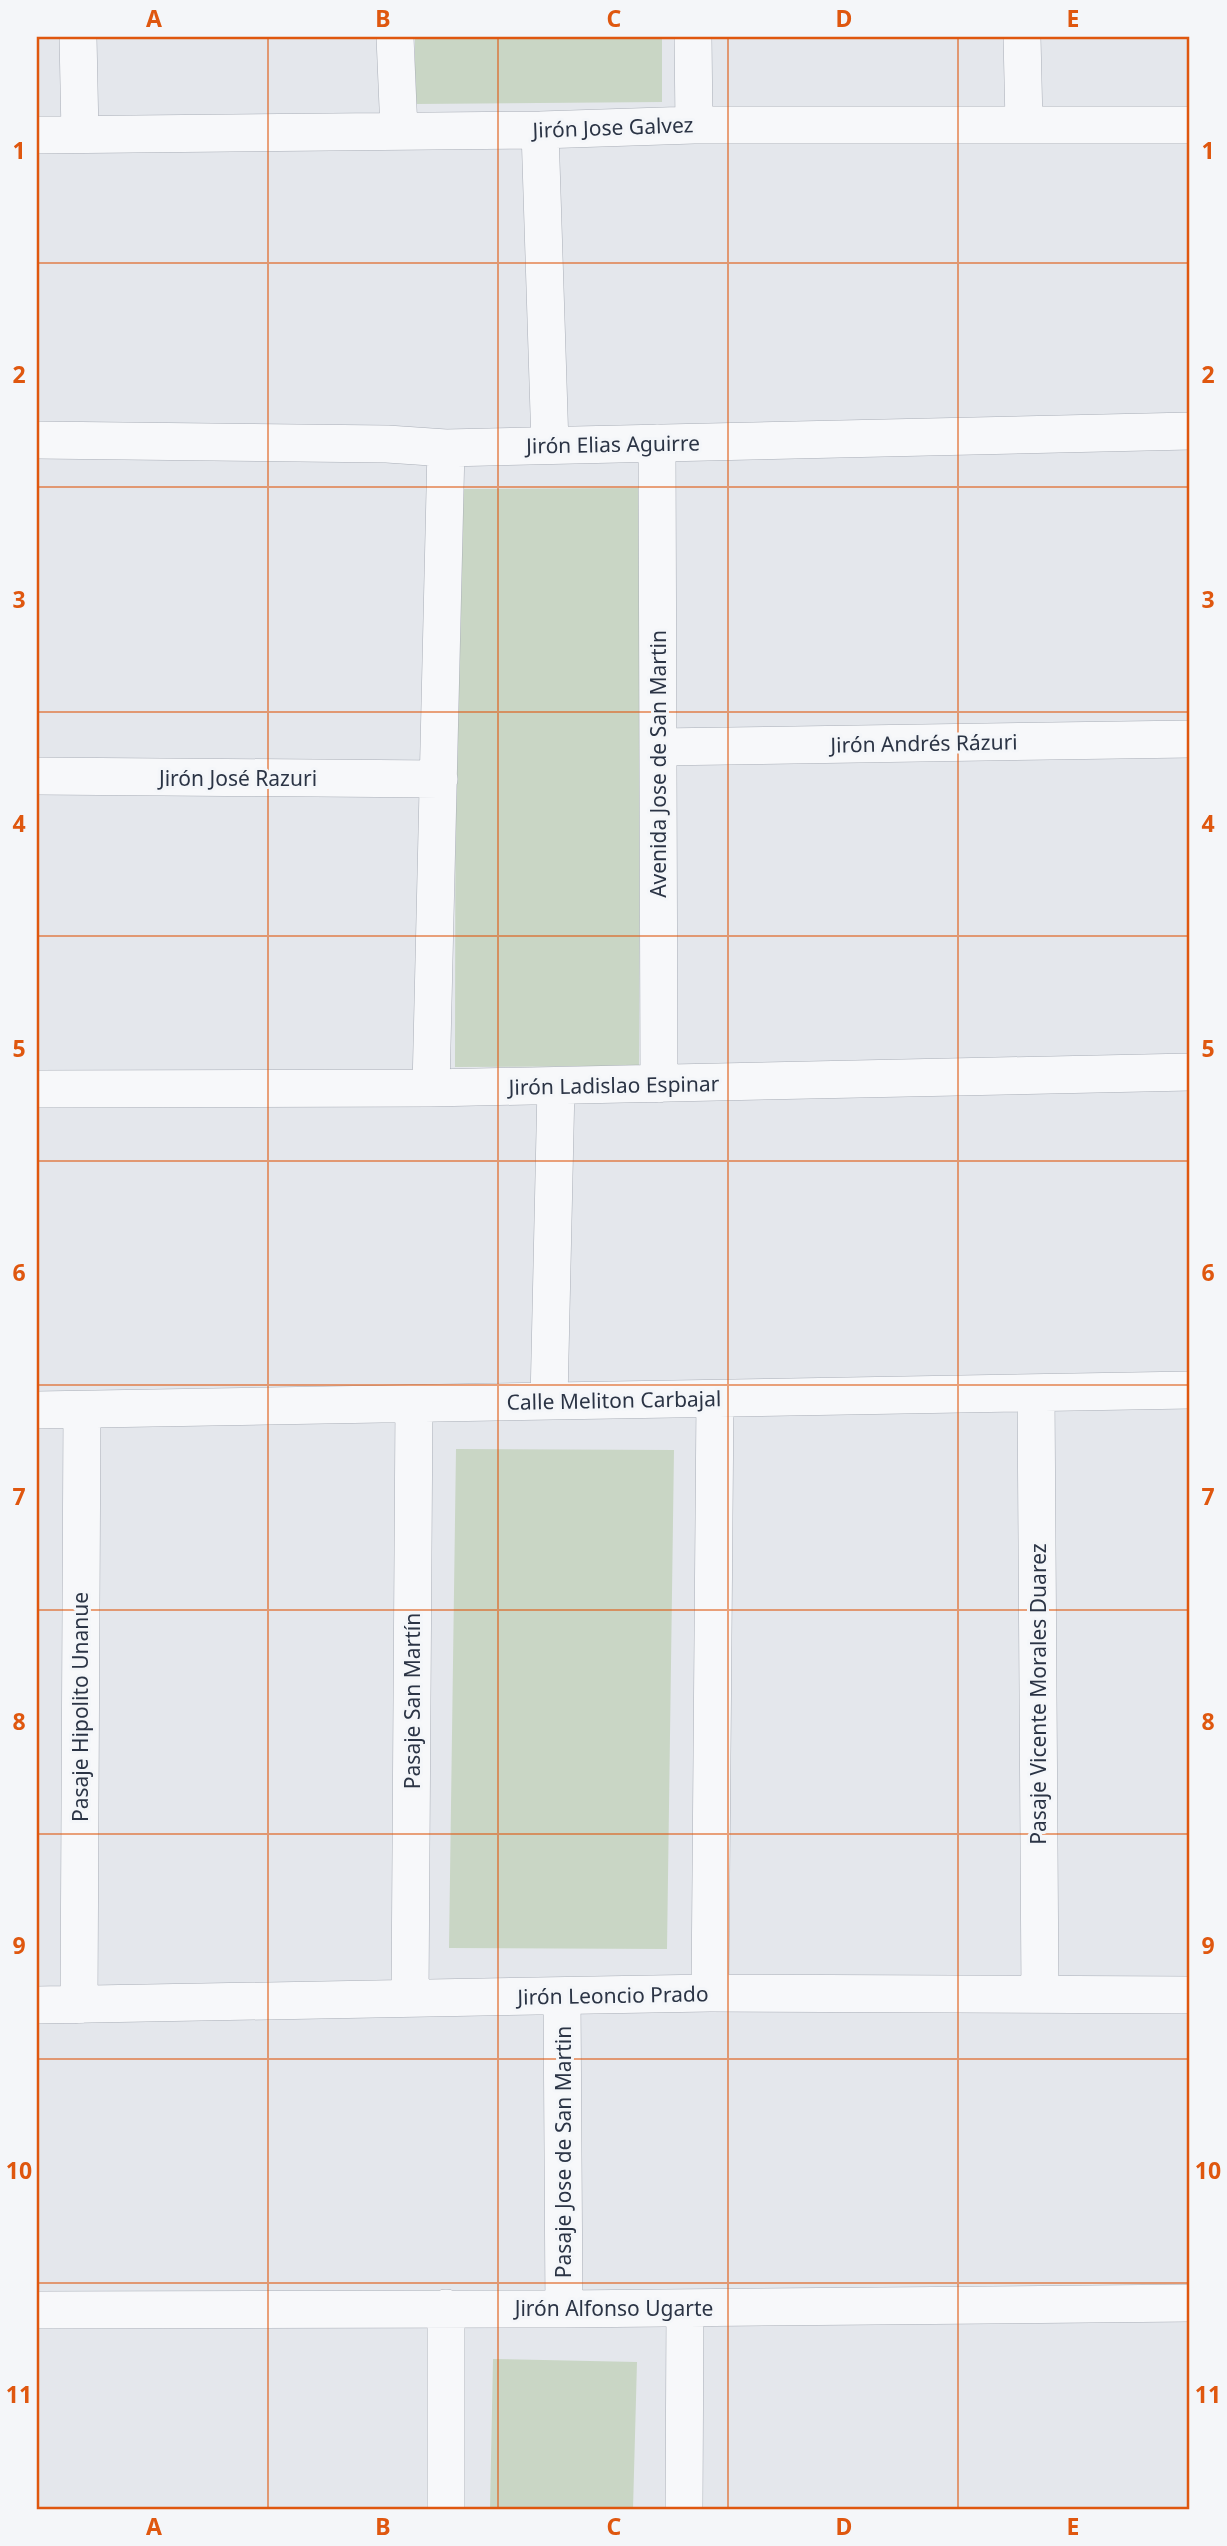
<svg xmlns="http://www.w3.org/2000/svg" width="1227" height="2546" font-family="'Noto Sans',sans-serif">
<rect width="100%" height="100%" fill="#e4e7ec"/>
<!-- green -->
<path fill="#c9d6c5" d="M415,37H662V102L415,104Z
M641,488L639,1066L455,1067L456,489Z
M456,1449L674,1450L667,1949L449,1948Z
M493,2359L637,2362L633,2509H490Z"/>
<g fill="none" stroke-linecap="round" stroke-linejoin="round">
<defs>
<path id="street" d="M78,37L80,134
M395,37L399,131
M693,37L694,125
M1022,37L1024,123
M540,130L550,445
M37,135L540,130L694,125H1190
M37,440L387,444L446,448L1190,431
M657,443L659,1084
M658,747L1190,739
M37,776L439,779
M431,1088L446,448
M37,1089L431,1088L1190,1072
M1036,1393L1040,1994
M549,1401L556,1086
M37,1410L1190,1390
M710,1993L715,1399
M562,1996L564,2309
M410,1998L414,1404
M37,2005L710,1993L1190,1995
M79,2005L82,1410
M37,2310L564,2309L1190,2303
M446,2509V2308
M684,2509L685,2308"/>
</defs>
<!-- street casing -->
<use href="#street" stroke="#a9aeb7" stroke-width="38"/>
<!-- street -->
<use href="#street" stroke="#f7f8fa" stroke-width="37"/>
</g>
<!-- grid -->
<path fill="none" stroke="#df570f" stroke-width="2" stroke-opacity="0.55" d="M268,37V2509M498,37V2509M728,37V2509M958,37V2509M37,263H1190M37,487H1190M37,712H1190M37,936H1190M37,1161H1190M37,1385H1190M37,1610H1190M37,1834H1190M37,2059H1190M37,2283H1190"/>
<g text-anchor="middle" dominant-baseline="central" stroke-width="6" stroke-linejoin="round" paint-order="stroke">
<!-- street labels -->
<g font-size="21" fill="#2b3445" stroke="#f4f6f9">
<text transform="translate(613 127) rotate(-2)">Jirón Jose Galvez</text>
<text transform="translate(613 444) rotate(-1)">Jirón Elias Aguirre</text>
<text transform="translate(924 743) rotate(-1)">Jirón Andrés Rázuri</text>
<text transform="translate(658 764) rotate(-90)">Avenida Jose de San Martin</text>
<text x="238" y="778">Jirón José Razuri</text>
<text transform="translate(614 1085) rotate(-1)">Jirón Ladislao Espinar</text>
<text transform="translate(614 1400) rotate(-1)">Calle Meliton Carbajal</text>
<text transform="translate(1038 1694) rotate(-90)">Pasaje Vicente Morales Duarez</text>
<text transform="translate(412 1701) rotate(-90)">Pasaje San Martín</text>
<text transform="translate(80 1707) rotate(-90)">Pasaje Hipolito Unanue</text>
<text transform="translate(613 1995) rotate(-1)">Jirón Leoncio Prado</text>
<text transform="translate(563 2152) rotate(-90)">Pasaje Jose de San Martin</text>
<text x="614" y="2308">Jirón Alfonso Ugarte</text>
</g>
</g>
<!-- border -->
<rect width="1227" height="2546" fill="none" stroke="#f4f6f9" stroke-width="77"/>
<rect x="38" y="38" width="1150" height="2470" fill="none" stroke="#df570f" stroke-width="2.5"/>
<g font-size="23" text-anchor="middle" font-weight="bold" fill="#df570f">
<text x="154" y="27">A</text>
<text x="383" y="27">B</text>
<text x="614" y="27">C</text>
<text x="844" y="27">D</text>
<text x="1073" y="27">E</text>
<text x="19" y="159">1</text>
<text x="1208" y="159">1</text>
<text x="19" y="383">2</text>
<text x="1208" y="383">2</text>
<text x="19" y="608">3</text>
<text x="1208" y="608">3</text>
<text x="19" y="832">4</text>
<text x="1208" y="832">4</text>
<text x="19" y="1057">5</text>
<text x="1208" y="1057">5</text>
<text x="19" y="1281">6</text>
<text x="1208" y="1281">6</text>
<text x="19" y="1505">7</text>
<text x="1208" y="1505">7</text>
<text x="19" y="1730">8</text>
<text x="1208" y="1730">8</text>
<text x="19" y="1954">9</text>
<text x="1208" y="1954">9</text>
<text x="19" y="2179">10</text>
<text x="1208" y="2179">10</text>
<text x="19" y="2403">11</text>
<text x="1208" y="2403">11</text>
<text x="154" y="2535">A</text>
<text x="383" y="2535">B</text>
<text x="614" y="2535">C</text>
<text x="844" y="2535">D</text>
<text x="1073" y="2535">E</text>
</g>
</svg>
